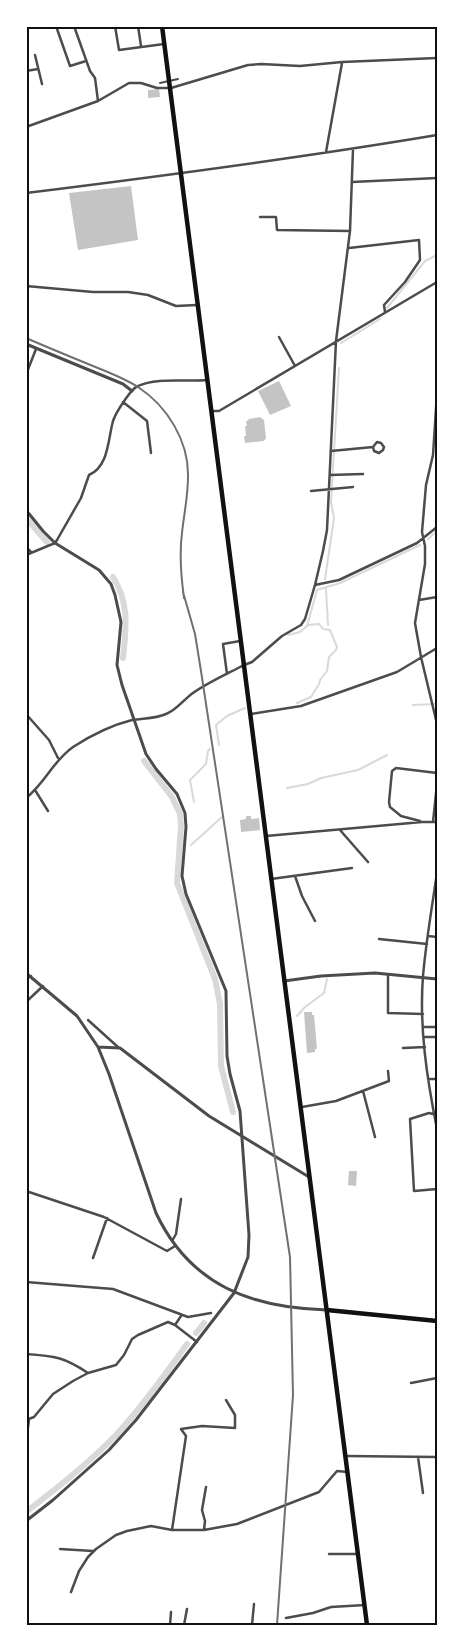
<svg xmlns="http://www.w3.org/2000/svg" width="463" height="1651" font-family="'Public Sans',sans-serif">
<rect width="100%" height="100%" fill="#fff"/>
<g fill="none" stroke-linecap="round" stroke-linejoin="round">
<!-- stream -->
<path stroke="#d9d9d9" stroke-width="2" d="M387,308L425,261L437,255
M341,343L380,319
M428,539L437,531
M325,579L334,518L331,502L339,368
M326,589L328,625
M308,625L319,624L323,629L330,630
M288,635L300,632L307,626L317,590L340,583L420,545
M297,703L311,697L319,684L320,680L327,671L329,657L336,650L337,647L330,630
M413,705L437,704
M219,745L216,725L227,716L245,708
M287,788L308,784L321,778L358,770L387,755
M194,802L190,780L206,764L208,751L210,749
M179,845H181
M191,845L222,817
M297,1016L305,1007L324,993L327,979"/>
<!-- canal -->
<path stroke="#d9d9d9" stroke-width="6" d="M26,518L47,542
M113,577C130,604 126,628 123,658
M144,761L172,797L180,814L181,826L177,883L215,979L220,1004L221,1066L233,1112
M196,1333L204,1323
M26,1512C57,1488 89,1463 116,1435C142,1407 165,1375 187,1344"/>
</g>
<!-- building -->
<path fill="#c4c4c4" d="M159,89L160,97L148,98V90Z
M131,186L138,240L78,250L69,193Z
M279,381L291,406L270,415L258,391Z
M260,417L264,420L266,438L264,441L245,443L244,436H246L245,426H247L246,422L249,419Z
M246,816H251V819L259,818L260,830L241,832L240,820L246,819Z
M304,1012H312V1015H314L317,1049H315V1052L307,1053Z
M349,1171H357L356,1186L348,1185Z"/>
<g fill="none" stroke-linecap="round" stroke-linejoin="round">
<!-- pedestrian -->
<path stroke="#4c4c4c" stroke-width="2" d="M160,83L178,79"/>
<!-- minor -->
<path stroke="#4c4c4c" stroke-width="2.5" d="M56,26L70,66L86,61
M74,26L90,71L95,78L98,101
M115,26L119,50L164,44
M138,26L141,46
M35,55L42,84
M26,71L38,69
M26,127L98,101L129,83H141L157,88H171L248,65L261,64L300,66L342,62L437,58
M326,152L342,63
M352,182L437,178
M26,193C163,176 300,158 437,135
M260,217H276L277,230L350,231
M349,248L419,240L420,260L405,282L384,305L385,312
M26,286L93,292H128L148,295L176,306L197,305
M279,337L295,366
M27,372L36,349
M437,393L433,455L426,485L422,532L425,546V564L415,623L421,657L437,724
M123,402L147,421L151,453
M212,411H219L437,282
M331,451L373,447L377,442L381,443L384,447L383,450L379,453L374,451L373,447
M330,475L363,474
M311,491L353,487
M26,547L31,552
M26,555L55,543L57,540L81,498L89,475C109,466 108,439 113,421C116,412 122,404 127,397C130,393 133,388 138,386C156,377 187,382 207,380
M315,585L339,580L417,543L437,527
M419,600L437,597
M227,674L223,644L240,641
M26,714L49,740L58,758
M251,714L301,706L397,672L437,648
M35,790L48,811
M26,798C46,782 52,762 73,747C90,736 112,725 132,720C144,718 155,719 166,714C177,710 183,700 193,693C209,682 227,674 244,665L252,662L282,636L301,625L305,619L315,585L323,551L327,530L336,341L350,231L353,149
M420,821L401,816L390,807L389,802L392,771L396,768L437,773
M433,822L437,784
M340,830L368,862
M266,836L422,822H437
M437,873C432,907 426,941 423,976C419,1027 427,1079 437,1129
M295,876L302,896L315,921
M271,879L352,868
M428,936L437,937
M379,939L427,944
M388,975V1013L423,1014
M26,979L31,976
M26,1002L43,986
M88,1020L119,1048
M423,1027H437
M424,1037H437
M403,1048L425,1047
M428,1079H437
M363,1091L375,1137
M302,1107L336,1101L389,1081L388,1071
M437,1115L429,1113L410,1119L414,1191L437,1189
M26,1191L104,1217L167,1251L175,1246
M172,1241L176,1234L181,1199
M93,1258L107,1218
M26,1282L113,1289L188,1317L211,1313
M175,1325L181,1316
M26,1354C55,1356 64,1357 88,1373
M411,1383L437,1378
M26,1420L34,1417L53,1394L73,1381L88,1373L116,1365L124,1355L132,1339L138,1335L168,1322L175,1325L197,1342
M26,1443L29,1419
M346,1456L437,1457
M418,1457L423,1493
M172,1530L186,1436L181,1429L202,1426L235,1428V1415L226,1400
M204,1530L205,1521L202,1510L206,1487
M60,1549L93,1551
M329,1554H358
M71,1592L79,1571L88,1557L96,1549L116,1535L127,1531L151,1526L172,1530H204L237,1524L319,1492L337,1471L348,1472
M286,1618L313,1613L331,1607L365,1605
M170,1625L171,1612
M184,1625L187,1609
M252,1625L254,1604"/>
<!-- tertiary -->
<path stroke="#4c4c4c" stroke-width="3" d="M26,344L123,384L132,391
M26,510L43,531L55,543L99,570L111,584L115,595L121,622L117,665L122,685L146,754L156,769L177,794L185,813L186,827L182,876L186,894L226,991L227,1056L230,1074L240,1111L249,1235L248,1257L234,1293L136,1420L109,1450L53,1500L26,1521
M26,973L77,1016L98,1047L109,1074L156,1213C190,1285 251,1308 327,1310
M284,981L321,976L375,973L437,979
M98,1047L120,1048L209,1116L309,1177"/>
<!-- primary -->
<path stroke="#111" stroke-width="4.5" d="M162,26L367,1625
M327,1310L437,1321"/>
<!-- rail -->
<path stroke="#707070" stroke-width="2" d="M26,338C49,348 71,357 93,366C108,372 124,378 138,387C167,406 189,441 188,477C188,496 184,514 182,533C179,555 181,576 184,598
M183,592L195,634L201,671L290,1257L293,1395L277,1625"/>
</g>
<!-- border -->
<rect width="463" height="1651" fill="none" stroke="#ffffff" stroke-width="55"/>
<rect x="28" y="28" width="408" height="1596" fill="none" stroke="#111" stroke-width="2"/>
</svg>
